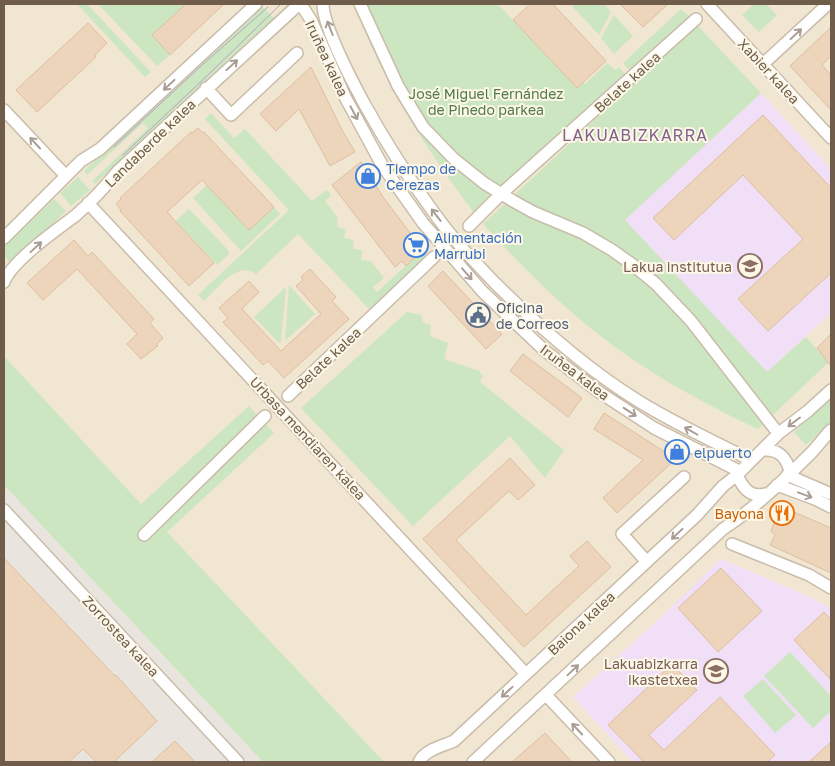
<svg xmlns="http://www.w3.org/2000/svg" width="835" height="766" font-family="'Golos Text',sans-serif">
<rect width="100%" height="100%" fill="#faf3e2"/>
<!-- residential -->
<path fill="#f1e6d1" d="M4,4H831V762H263L4,485Z"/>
<!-- industrial -->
<path fill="#e9e4dd" d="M4,485L263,762H4Z"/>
<!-- education -->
<path fill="#f0dff6" d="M761,93L831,169V313L767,372L625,220Z
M721,559L810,597L831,608V742L809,762H633L573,697L657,621Z"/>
<!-- green -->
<path fill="#cce6c2" d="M77,4H87L151,72L145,77Z
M98,4H186L152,35L170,55L157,66Z
M354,4H498L577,88L583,82L585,84L607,63L615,70L619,67L625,74L475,214C426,149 382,81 354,4Z
M577,4H604L611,12L599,35L572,6Z
M754,4H766L777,15L759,32L742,15Z
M262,6L274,18L95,184L92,181L148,128L143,123L87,175L84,171Z
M681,9L689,16L630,71L623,63Z
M614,15L633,36L614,54L601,38Z
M697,25L761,93L625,220L767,372L806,337L819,352H821L829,360H831L758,429C696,400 636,366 583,322C547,292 515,259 483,224Z
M211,113L234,138L245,129L312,201L327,190L331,195L325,201L338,218L337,227L346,229L344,238L354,240L353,249L362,250L361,260L371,261L384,278L373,287L377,292L423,250L428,257L371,311L298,234L256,274C237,260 217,289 204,301L198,295L289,210L205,119Z
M78,177L90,190L71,206L60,193Z
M207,185L249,230L274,207L280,214L241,251L193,198Z
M54,199L66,211L11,263L4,256V246Z
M189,209L228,250L229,254L217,265L176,221Z
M289,285L315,314L285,341Z
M286,287L281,341L279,343L254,317Z
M407,312L421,315L423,322L431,325L430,336L448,343L444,359L479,371L483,376L480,382L564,450L545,478L510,436L413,526L301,408Z
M4,356L141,504L249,406L274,433L167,532L384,762H263L4,485Z
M831,397V422L806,445L794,432Z
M790,652L831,696V711L813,728L764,676Z
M763,679L796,715L775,733L743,696Z"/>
<!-- building -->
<path fill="#edd5bc" stroke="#debe9e" d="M186,4H224L170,55L152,35Z
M530,4H553L606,61L577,88L513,20Z
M620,4H668L643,27Z
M88,23L107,43L95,55L96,57L37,112L16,90Z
M831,27V56L822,65L831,75V110L790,66Z
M311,67L342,130L355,152L330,166L299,109L276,131L260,114Z
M763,115L831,188V273L768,331L738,299L803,239L743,175L674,240L653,218Z
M198,128L203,133L204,132L274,207L249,230L202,180L167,212L214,263L189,286L120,211L121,210L116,204L121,199L120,198L191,132L192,133Z
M361,162L383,197L423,250L406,266L402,261L395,267L332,185Z
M74,240L88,256L92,252L154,319L150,323L163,338L156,345L158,346L141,359L127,344L137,334L77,269L43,300L27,283Z
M310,269L336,297L332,301L349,319L284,378L268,361L263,365L223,322L228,318L219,308L249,281L259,292L242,309L281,351L321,314L296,286L303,280L301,277Z
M443,271L502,334L486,349L428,286Z
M831,334V366L817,348Z
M523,354L582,398L568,417L510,371Z
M604,413L676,459L617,513L603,498L643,460L594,429Z
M510,458L535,485L518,500L509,491L456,540L526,615L579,566L570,556L587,541L611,567L524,647L423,539Z
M780,506L831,528V573L770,545L775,535L771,531Z
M4,558L115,676L116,675L157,721L114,762H96L83,749L69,762H4Z
M721,568L762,611L718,652L678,608Z
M824,612L831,620V680L794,640Z
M672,664L697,690L649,735L664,750L720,697L775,755L767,762H644L608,725Z
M545,733L572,762H512Z
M175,741L195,762H152Z
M831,742V762H809Z"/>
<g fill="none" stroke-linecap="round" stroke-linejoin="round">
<defs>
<path id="minor" d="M323,4C323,26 353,83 365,105C385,141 408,177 432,210C450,236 472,259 494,282C539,327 586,369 640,402C676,424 714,442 751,460
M360,4L398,86L423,127L454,159L484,183L513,201L533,212L583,233L612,250L633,265L656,284L691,321L774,428
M707,4L831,138
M302,6L311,20L345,97L382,165L423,223L482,291L544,350L599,392L654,428L739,471
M763,64L828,4
M206,88L231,115L297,53
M4,110L66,176
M88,203L526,674
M469,226L502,193L696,19
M4,238L81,161L100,149L256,4
M4,282C12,261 56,230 75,216C91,202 105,187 118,171L297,6
M288,396L434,257
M763,450C779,449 786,457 790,471
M737,475C743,488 750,498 765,494
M787,475L831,494
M777,485L815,499L831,507
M4,510L238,762
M144,535L265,416
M732,544L809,575L831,588
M647,562L622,534L684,477
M546,695L609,762
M419,762C424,750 443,746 454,741L697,515L723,486L737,475L779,433L808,411L831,390
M473,762L723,529C755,508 784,480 811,453C818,446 824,437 831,430"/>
</defs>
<!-- minor casing -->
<use href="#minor" stroke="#c9bcaa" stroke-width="14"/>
<!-- minor -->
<use href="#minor" stroke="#fff" stroke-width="11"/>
<!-- tram -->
<path stroke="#b7a2c1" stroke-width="1" d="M114,147L201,66L268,7
M123,155L210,73L281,4"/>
</g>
<!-- one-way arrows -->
<defs><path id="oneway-shaft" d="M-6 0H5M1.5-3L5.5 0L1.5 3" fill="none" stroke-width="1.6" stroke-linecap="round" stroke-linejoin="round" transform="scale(1.25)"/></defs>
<g stroke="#a99d93">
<use href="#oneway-shaft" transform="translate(330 28) rotate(-111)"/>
<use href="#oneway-shaft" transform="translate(796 34) rotate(-43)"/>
<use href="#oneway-shaft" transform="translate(232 65) rotate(-43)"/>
<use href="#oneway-shaft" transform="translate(169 85) rotate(137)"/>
<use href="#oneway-shaft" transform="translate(354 113) rotate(62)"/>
<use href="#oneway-shaft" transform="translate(35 143) rotate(-133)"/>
<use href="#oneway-shaft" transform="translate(436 215) rotate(-128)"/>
<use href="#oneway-shaft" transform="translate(36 247) rotate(-43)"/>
<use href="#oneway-shaft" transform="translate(467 274) rotate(49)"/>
<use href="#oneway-shaft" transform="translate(630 412) rotate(33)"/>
<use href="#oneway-shaft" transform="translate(794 422) rotate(143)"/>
<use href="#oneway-shaft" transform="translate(691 431) rotate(-150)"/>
<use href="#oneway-shaft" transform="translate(805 495) rotate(20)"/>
<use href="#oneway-shaft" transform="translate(677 534) rotate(137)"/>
<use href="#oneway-shaft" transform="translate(573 670) rotate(-43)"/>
<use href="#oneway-shaft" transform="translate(507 692) rotate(137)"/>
<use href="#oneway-shaft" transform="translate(577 729) rotate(-133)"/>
</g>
<!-- icons -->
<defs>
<symbol id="shop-ring" viewBox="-11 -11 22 22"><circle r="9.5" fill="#fdf7e7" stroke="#3f7fe0" stroke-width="1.5"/><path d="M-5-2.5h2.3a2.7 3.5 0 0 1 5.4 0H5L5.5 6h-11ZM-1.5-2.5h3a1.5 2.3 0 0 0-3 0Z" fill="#3f7fe0"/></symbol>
<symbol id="supermarket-ring" viewBox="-11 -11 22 22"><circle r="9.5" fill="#fdf7e7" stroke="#3f7fe0" stroke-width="1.5"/><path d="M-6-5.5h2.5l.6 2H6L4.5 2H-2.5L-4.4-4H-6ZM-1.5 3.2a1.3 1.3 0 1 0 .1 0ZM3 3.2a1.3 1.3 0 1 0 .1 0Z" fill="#3f7fe0"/></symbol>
<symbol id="school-ring" viewBox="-11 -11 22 22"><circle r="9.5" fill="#fdf7e7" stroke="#8d6e63" stroke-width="1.5"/><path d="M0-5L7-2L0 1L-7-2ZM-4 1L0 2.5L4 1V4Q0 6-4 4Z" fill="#8d6e63"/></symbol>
<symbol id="civic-ring" viewBox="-11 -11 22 22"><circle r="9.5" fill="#fdf7e7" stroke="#5c6f8a" stroke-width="1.5"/><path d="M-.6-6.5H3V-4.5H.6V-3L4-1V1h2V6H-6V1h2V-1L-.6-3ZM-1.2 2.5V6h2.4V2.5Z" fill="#5c6f8a"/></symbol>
<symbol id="restaurant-ring" viewBox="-11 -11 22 22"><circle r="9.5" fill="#fdf7e7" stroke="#e8710a" stroke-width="1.5"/><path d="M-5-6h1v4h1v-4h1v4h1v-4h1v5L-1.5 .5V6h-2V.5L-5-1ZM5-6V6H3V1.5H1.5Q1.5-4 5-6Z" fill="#e8710a"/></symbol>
</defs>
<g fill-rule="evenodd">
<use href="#shop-ring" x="354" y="162" width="28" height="28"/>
<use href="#supermarket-ring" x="402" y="231" width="28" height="28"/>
<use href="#school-ring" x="736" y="252" width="28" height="28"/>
<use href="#civic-ring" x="464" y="301" width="28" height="28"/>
<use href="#shop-ring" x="663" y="438" width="28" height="28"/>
<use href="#restaurant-ring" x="768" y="499" width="28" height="28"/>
<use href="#school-ring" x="702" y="657" width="28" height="28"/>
</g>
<g text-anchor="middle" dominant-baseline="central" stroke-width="4" stroke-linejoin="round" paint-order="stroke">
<!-- street labels -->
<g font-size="14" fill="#6f5c4b" stroke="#fdf7e7">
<text transform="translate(327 58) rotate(65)">Iruñea kalea</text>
<text transform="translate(769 71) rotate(47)">Xabier kalea</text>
<text transform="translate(627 82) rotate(-42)">Belate kalea</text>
<text transform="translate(150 143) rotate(-44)">Landaberde kalea</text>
<text transform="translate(328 358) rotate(-43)">Belate kalea</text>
<text transform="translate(575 372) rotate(37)">Iruñea kalea</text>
<text transform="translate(308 438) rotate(47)">Urbasa mendiaren kalea</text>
<text transform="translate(581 623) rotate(-43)">Baiona kalea</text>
<text transform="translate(121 636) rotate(47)">Zorrostea kalea</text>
</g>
<!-- park labels -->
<g font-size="14" fill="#507a47" stroke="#fdf7e7">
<text x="486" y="93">José Miguel Fernández<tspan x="486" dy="16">de Pinedo parkea</tspan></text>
</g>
<!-- shop labels -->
<g font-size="14" fill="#366cbe" stroke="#fdf7e7" text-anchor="start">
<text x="386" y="168">Tiempo de<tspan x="386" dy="16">Cerezas</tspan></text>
<text x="434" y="237">Alimentación<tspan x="434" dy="16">Marrubi</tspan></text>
<text x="694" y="452">elpuerto</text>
</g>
<!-- education labels -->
<g font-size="14" fill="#785e54" stroke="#fdf7e7" text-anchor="end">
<text x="732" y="266">Lakua institutua</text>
<text x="698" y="663">Lakuabizkarra<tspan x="698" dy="16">ikastetxea</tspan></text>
</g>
<!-- service labels -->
<g font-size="14" fill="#4e5e75" stroke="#fdf7e7" text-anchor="start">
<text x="496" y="307">Oficina<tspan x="496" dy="16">de Correos</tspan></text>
</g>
<!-- food labels -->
<g font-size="14" fill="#c56008" stroke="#fdf7e7" text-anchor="end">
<text x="764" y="513">Bayona</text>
</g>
<!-- quarter labels -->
<g font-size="16" letter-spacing="1" fill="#83638c" stroke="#fdf7e7">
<text x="635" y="135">LAKUABIZKARRA</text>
</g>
</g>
<!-- border -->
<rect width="835" height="766" fill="none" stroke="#6f5c4b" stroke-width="10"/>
</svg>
